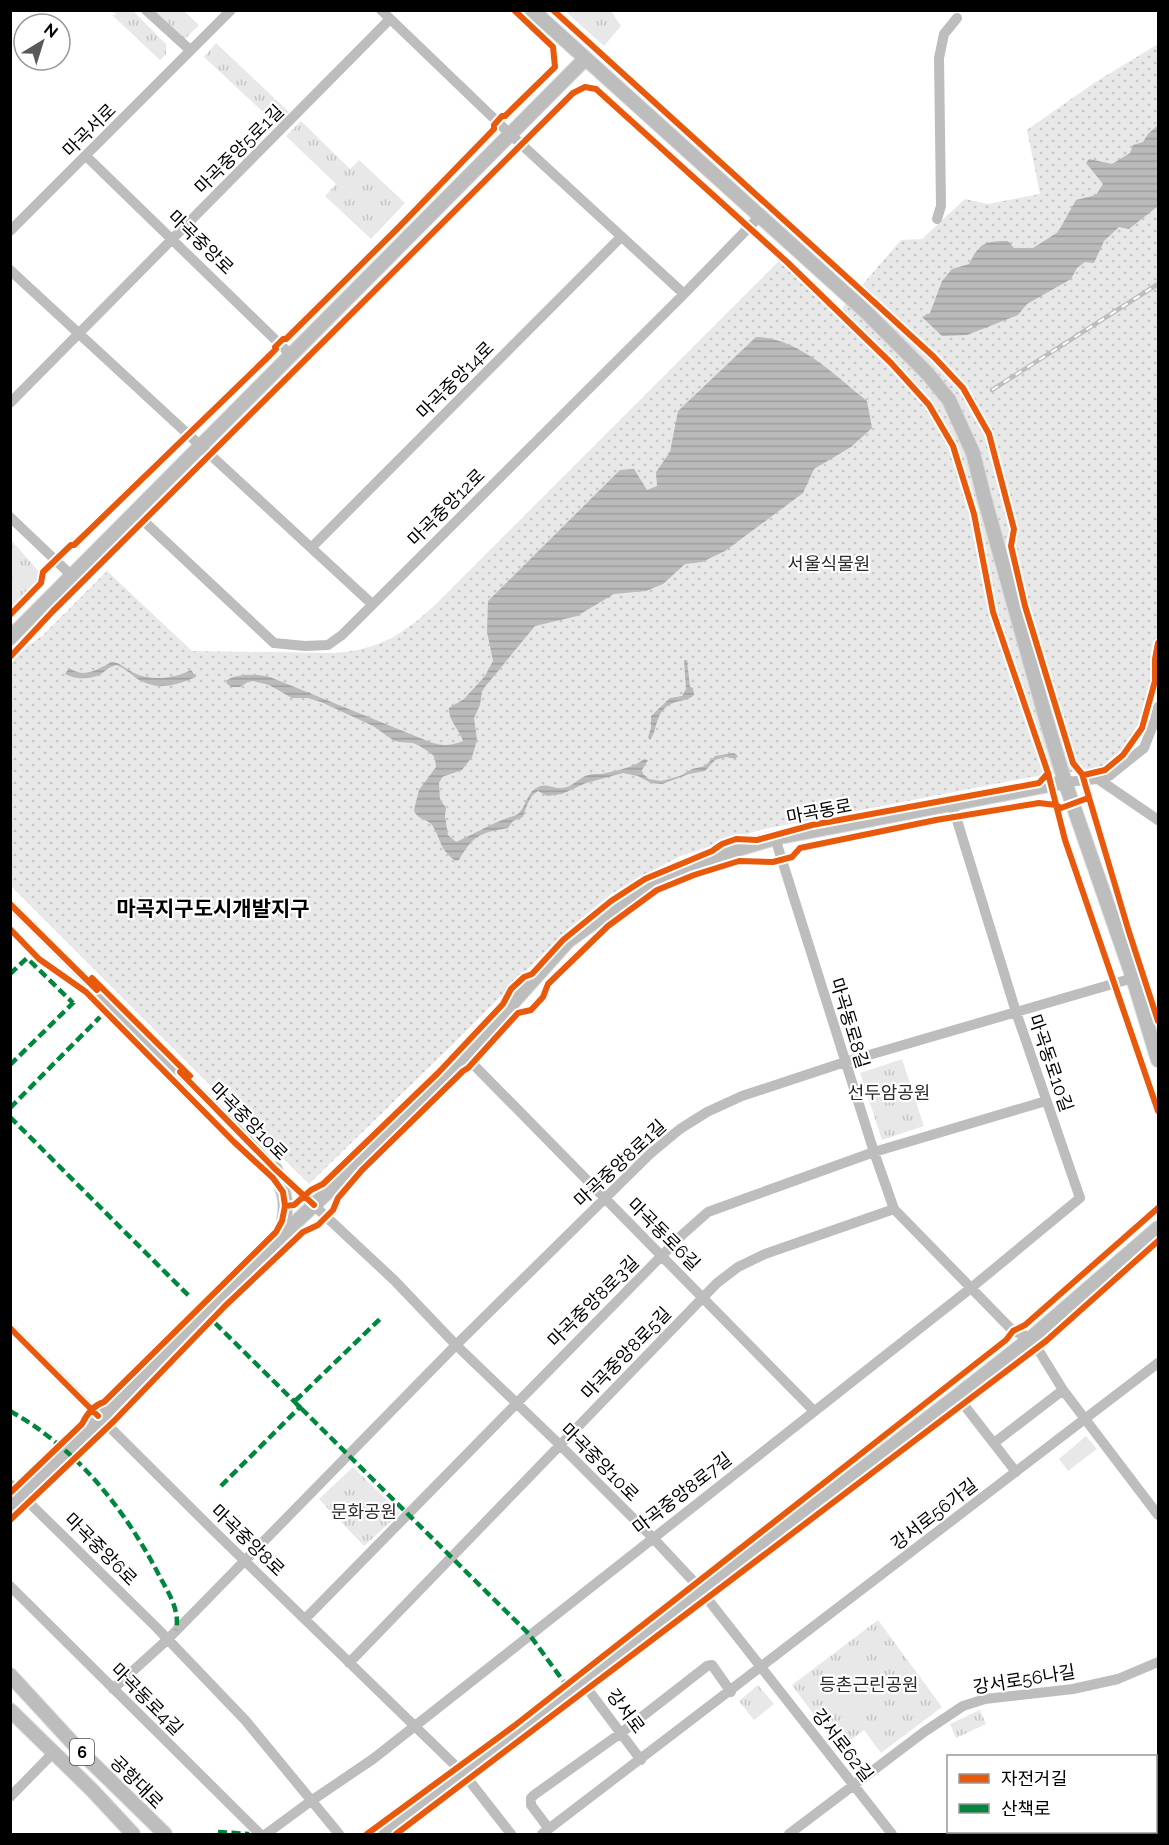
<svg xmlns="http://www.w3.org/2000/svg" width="1169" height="1845" font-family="Raleway,'Noto Sans KR',sans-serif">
<defs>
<pattern id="grass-tufts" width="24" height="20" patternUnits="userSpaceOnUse" patternTransform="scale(1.5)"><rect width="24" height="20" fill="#e8e8e8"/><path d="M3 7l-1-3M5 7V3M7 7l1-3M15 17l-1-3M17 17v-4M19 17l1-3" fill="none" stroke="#c5c5c5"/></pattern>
<pattern id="garden-dots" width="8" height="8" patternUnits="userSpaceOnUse" patternTransform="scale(1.5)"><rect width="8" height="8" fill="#e8e8e8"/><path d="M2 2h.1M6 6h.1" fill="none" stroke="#c5c5c5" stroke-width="1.8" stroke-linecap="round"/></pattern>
<pattern id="water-rules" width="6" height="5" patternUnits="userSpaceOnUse" patternTransform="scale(1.5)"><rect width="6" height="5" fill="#bababa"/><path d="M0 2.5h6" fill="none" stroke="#9e9e9e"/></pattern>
</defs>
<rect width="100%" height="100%" fill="#fff"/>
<!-- grass -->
<path fill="url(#grass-tufts)" d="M115,11H133L166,44V54L160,60L112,15H115Z
M154,11H184L199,25L184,40Z
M565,11H611L621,26L604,46Z
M216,43L289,112L276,124L204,57Z
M301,121L350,169L359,160L405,203L371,239L325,196L336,184L286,136Z
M11,540L43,576L11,611Z
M902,1059L924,1126L882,1140L860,1073Z
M353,1467L400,1513L364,1546L319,1499Z
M878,1620L942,1707L881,1753L864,1730L839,1749L792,1685Z
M758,1685L774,1704L754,1720L739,1701Z
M980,1710L986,1724L956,1738L950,1724Z"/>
<!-- garden -->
<path fill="url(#garden-dots)" d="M1158,44V658L1140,729L1121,755L1102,768L1031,777L760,830L678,857L611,894L564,933L452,1045L309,1184L11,886L10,663L25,648L42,636L107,571L192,651L334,653C379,650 404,634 436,604L779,261L837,314L901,240L922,239L965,199L988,204L1040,194L1027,130L1094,83Z"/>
<!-- pitch -->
<path fill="#e8e8e8" d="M1086,1436L1097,1449L1068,1471L1059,1459Z
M849,1660L875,1692L848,1713L824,1680Z"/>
<!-- water -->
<path fill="url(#water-rules)" d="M1158,125V206L1129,229L1119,227L1104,241L1094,263L1085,262L1077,268L1071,279L1027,304L1018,315L967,335L942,336L922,317L930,313L942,281L952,269L969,264C980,243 984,241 1008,241L1014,248H1033L1058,232L1076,200L1096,195L1103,184L1086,163L1089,159L1112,164L1130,153L1133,145L1143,142L1148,134Z
M756,337C799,338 834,375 867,401L872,428L851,447L814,469L803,493L725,551L702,562L685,564L663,584L646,591L614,594L577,616L535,626L484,688L482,692L480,705L474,718L477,740L472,757L462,770L442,777L439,783L440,799L446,808L445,816L448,835L456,842C472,835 487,826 502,820C508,817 514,817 519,813C527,805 527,792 538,787C547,783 551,788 560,788C571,789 578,778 588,775C594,773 600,775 606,773C616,771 637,766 644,759L648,760L642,770L643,774L649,779L661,781L680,776L692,769L705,766L715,756L734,753L738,756L735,759L726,757L715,760L705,771L689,774L662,784L651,783L638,776L623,773L586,783L562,794L547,796L538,791C529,796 526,808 523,817L513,821L508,828C480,833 473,835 459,860L456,861C439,850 441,838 432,825C426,818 417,820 414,810L419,790L436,767L435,759L433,755L420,746L413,743L399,742L393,740L373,726L321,702L308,698H292L269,685L253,681L248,682L240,687H232L227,684L226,681C236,673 258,674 270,677L430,742C442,746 450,746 463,741C459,729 448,720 449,708L464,699L485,676L493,661L487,632L488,601L620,470L634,469L647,490L657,486L656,472L670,452L678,411Z
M684,660H687L690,687L693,688L694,695C686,703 676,698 664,709C655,718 657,731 650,740L648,737L651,728V716L670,698L682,696L686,689Z
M112,662C121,663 126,669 134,673C151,681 174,679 191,670L196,677C175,686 156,691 136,678C130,673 124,668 116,665C108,667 105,672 99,675C88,680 74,679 65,674L69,668C86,679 97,669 112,662Z"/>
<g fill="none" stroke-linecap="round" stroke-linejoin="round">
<defs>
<path id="major" d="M532,10L865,311L927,373L949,400L973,453L984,497L1046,719L1065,782L1133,978L1158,1060
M10,638L585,59
M275,1169C287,1197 288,1206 281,1236
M10,1506L101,1418L281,1236L347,1174L465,1056L568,941L646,884L715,856L775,838L1065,782
M10,1675L80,1751L165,1834
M10,1710L92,1790L133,1834
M386,1834L957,1396L1031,1338L1158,1228"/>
</defs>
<!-- major casing -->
<use href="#major" stroke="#dbdbdb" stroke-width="16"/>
<!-- minor -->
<path stroke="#bdbdbd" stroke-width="10" d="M146,10L190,50
M381,10L510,134L684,294
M86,156L291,355
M937,219L941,206L939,58L944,34L957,18
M10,231L231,10
M10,270L372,604
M10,403L390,19
M134,512L274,643L305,646L328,645L342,635L684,294L760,216
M10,517L71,575
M312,547L621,237
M1098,779L1158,820
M1065,782L1098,779L1109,776L1144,748L1155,720L1158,707
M775,838L874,1152L894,1209L1013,1331L1031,1338L1063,1390L1158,1515
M10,904L244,1136L275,1169L394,1280L456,1345L560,1445L653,1538L695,1583L892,1834
M1142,1006L1158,1007
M465,1056L814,1411
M10,1328L214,1531L464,1774L511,1834
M957,1396L1016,1472
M994,1443L1063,1390
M10,1484L156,1627L245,1720L339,1834
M10,1586L260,1834
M305,1619L682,1235L708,1212L741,1200L874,1152L1046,1101
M349,1663L717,1283L738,1267L765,1254L894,1209
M583,1683L641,1760
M113,1689L168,1639L456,1345L650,1154L680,1129L707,1112L742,1096L845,1062L1133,978
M10,1797L54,1752
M549,1829L531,1805V1798L534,1795L621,1733L707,1666L712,1665L731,1692
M266,1834L311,1801L373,1759L971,1288L1080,1198L1016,1012L952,804
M542,1834L1158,1363
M789,1834L924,1732L963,1706L985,1699L1073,1689L1118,1679L1158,1662"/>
<!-- major -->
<use href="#major" stroke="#bdbdbd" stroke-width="14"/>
<defs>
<path id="rail" d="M992,390L1158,284"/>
</defs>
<!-- rail casing -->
<use href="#rail" stroke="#bdbdbd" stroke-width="4.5"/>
<!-- rail -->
<use href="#rail" stroke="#fff" stroke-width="2" stroke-dasharray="7" stroke-linecap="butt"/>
<!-- quiet -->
<path stroke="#00873e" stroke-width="4.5" stroke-dasharray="9 4.5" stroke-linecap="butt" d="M30,961L73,1003
M10,974L27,958L29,959
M10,1065L74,1002
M10,1108L100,1017
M10,1117L190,1297
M215,1323L529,1634L569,1689
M10,1411C22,1418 34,1425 45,1434C95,1471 133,1524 161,1579C170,1595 180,1612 176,1630
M221,1486L300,1407L294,1402L381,1318
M218,1832L249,1834"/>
<defs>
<path id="cycleway" d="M553,10L873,301L934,357L963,388L989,434L1014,529L1011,546L1025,606L1073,763L1082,774L1129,932L1158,1021
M10,615L41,583L43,572L71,545H74L269,356L276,349L275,347L283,339H286L398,228L494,129V125L502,116H505L555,67L553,47L514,10
M10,657L53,611L573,93L585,87L596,89L787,262L891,363L929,405L953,446L974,514L993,612L1048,773L1065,840L1158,1111
M1084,775L1105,770L1123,755L1142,728L1155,681V659L1158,643
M10,904L97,990
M10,929L39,959L86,992L234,1142L273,1178L283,1192L285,1206L282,1221L276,1232L104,1402C93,1405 87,1414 82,1424L10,1493
M92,978L190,1076
M180,1072L275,1169L314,1205
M285,1206L294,1205L311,1190L323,1184L438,1073L503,1004L511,989L524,977L532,974L563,940L611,901L645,879L712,851L722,844L736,839L757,840L812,825L1039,783L1048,773
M10,1328L98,1416
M10,1520L114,1421L225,1306L303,1232L318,1225L333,1210L338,1198L362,1170L463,1071L468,1068L518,1013L531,1010L543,997L548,984L608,926L657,890L694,875L739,861L773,862L792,857L800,848L936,820L1039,803L1056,805L1061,808L1088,798
M367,1834L514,1726L1006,1340L1013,1331L1025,1325L1158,1208
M396,1834L1046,1341L1158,1241"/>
</defs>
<!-- cycleway casing -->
<use href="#cycleway" stroke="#fff" stroke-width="10"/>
<!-- cycleway -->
<use href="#cycleway" stroke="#e8590c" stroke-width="6"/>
</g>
<g text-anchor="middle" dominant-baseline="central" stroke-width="4.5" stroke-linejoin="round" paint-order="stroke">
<!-- shield labels -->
<rect fill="#fff" stroke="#4c4c4c" stroke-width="1.5" x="70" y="1739" width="24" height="26" rx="4.5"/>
<g font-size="16" font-weight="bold" fill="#000">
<text x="82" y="1752">6</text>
</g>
<!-- street labels -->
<g font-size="18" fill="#000" stroke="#fff">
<text transform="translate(89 130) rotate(-45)">마곡서로</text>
<text transform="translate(239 149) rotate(-45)">마곡중앙5로1길</text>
<text transform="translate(201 242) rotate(44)">마곡중앙로</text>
<text transform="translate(455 380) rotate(-45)">마곡중앙14로</text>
<text transform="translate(446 507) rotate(-45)">마곡중앙12로</text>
<text transform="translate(819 811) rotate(-11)">마곡동로</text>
<text transform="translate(850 1023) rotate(73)">마곡동로8길</text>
<text transform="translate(1051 1063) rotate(71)">마곡동로10길</text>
<text transform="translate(249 1121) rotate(45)">마곡중앙10로</text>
<text transform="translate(620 1163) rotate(-43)">마곡중앙8로1길</text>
<text transform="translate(664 1234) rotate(45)">마곡동로6길</text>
<text transform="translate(593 1301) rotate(-45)">마곡중앙8로3길</text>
<text transform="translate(626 1353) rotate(-46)">마곡중앙8로5길</text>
<text transform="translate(600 1462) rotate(45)">마곡중앙10로</text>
<text transform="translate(682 1493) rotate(-38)">마곡중앙8로7길</text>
<text transform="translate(934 1514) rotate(-38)">강서로56가길</text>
<text transform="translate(248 1540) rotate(44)">마곡중앙8로</text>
<text transform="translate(101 1549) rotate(45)">마곡중앙6로</text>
<text transform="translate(1024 1679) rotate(-9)">강서로56나길</text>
<text transform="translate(147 1699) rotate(45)">마곡동로4길</text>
<text transform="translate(626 1711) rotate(53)">강서로</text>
<text transform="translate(843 1745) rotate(52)">강서로62길</text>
<text transform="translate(137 1782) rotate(45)">공항대로</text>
</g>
<!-- park labels -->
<g font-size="18" fill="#2c2c2c" stroke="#fff">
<text x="829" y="563">서울식물원</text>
<text x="889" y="1092">선두암공원</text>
<text x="364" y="1511">문화공원</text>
<text x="869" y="1684">등촌근린공원</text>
</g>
<!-- quarter labels -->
<g font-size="21" font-weight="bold" fill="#000" stroke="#fff">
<text x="213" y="908">마곡지구도시개발지구</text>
</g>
</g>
<!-- border -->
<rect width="1169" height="1845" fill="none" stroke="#000000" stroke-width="24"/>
<!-- legend -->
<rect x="947" y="1755" width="210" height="78" fill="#ffffff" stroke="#999999" stroke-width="1.5"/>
<rect x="959" y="1774" width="30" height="9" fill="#e8590c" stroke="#999999" stroke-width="1.5"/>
<text x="1001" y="1785" font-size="18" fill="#000000">자전거길</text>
<rect x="959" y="1804" width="30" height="9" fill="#00873e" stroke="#999999" stroke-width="1.5"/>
<text x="1001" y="1815" font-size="18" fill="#000000">산책로</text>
<!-- north arrow -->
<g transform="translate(42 42) rotate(38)"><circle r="28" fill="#ffffff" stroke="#999999" stroke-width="1.5"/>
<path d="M0-4.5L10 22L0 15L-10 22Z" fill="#595959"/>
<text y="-9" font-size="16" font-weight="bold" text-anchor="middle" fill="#000000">N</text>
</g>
</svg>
